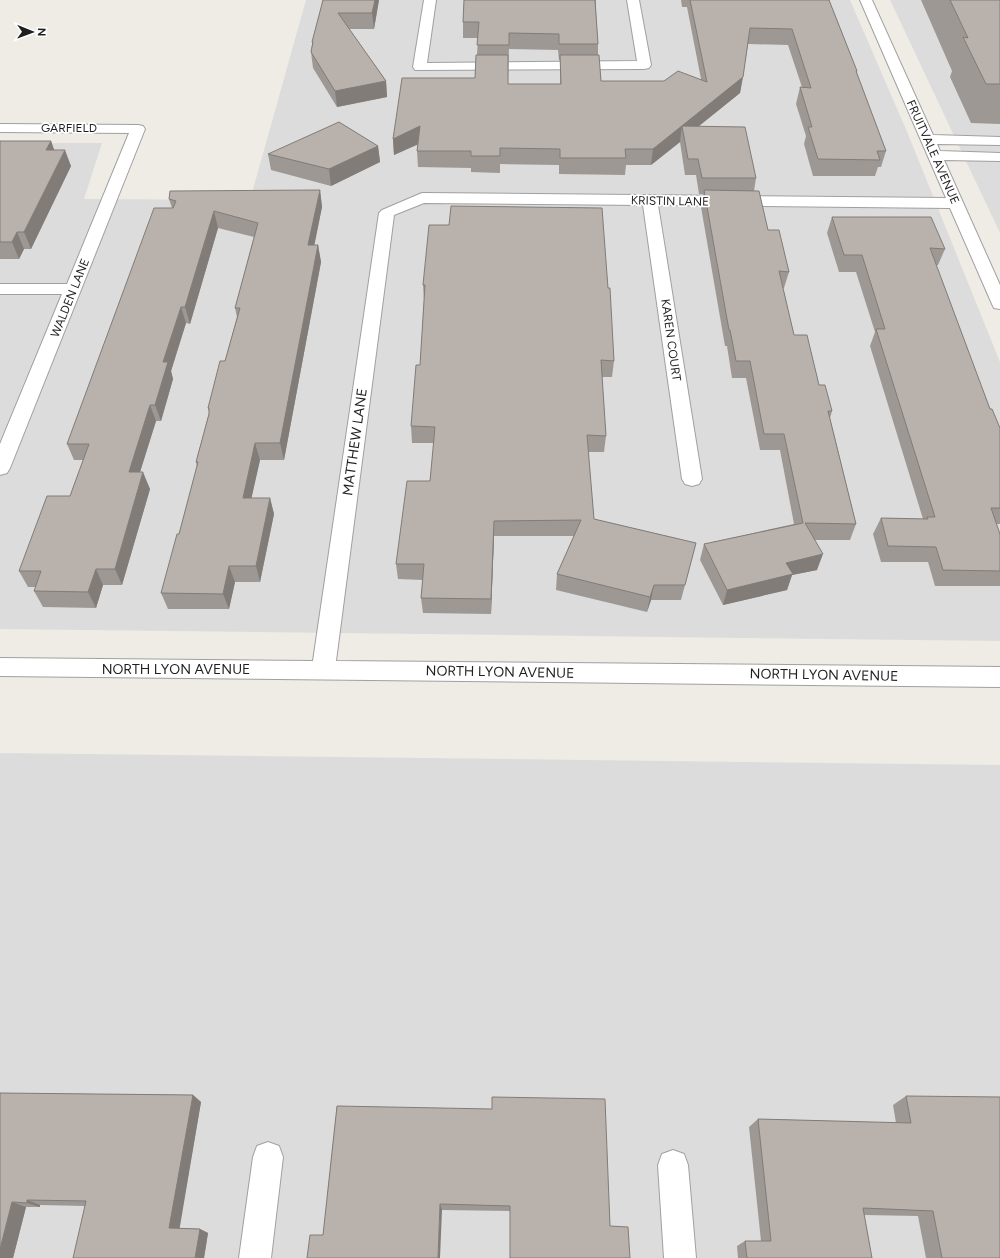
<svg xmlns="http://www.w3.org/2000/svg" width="1000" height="1258" font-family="Figtree,sans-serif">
<rect width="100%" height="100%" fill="#efece6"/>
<!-- residential -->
<path fill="#dddcdc" d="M306,0H850L908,134L1000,362V641L0,629V143H102L84,199L250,200Z
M890,0H1000V233Z
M0,753L1000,765V1258H0Z"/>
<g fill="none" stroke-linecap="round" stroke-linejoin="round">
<defs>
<path id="minor" d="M424,0H436L427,63L637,61L627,0H639L651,65L649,68L644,69L415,70L413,67Z
M860,0H872L933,135L1000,137V145L937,144L940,151L1000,153V161L944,160L1000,285V309L994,308L992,304L950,208L658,205L702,479L699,484L692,486L685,484L682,479L643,205L424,203L394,215L336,661L1000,667V687L0,676V658L313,661L379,213L382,210L422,193L946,198Z
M0,124L138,125L143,126L145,129L10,468L7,473L0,475V444L62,294H0V284H67L129,133L0,132Z
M268,1142L279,1146L283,1157L271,1258H239L253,1157L257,1146Z
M673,1150L684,1154L688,1165L696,1258H664L658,1165L662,1154Z"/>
</defs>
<!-- minor casing -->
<use href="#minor" stroke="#a0a0a0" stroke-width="2"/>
<!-- minor -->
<use href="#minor" fill="#fff" fill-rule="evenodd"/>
</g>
<!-- wall -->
<path fill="#9e9894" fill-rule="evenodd" d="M323,0H379L374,29H349L386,81L387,97L337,107L313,68L311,52L312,45V42Z
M464,0H596V11L598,44V55L601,81H664L701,79L687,7H682L681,0H829L857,71V74L886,151L881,167H878L875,176H813L804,144L806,136L796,104L800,87H802L788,45L748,44L740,93L699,126L756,178L754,191L768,230L789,272L784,288H783L794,335L832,411L830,418L856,524L850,540H814L817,570L792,575L787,590L723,605L700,560L704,544L794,524L780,450H760L746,378H732L727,346H725L701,207L703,194H699L696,175H685L680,142L651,165H626L625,175L559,174V165L500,164V173L471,172V168L418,167L417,151L418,144L394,155L393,139L475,78L477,55L478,38H463V22ZM509,49L558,50L559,60H560V84H508Z
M921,0H1000V124L971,123L950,77L952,71Z
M0,141H51L54,150L71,166L31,249H24L19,259H0Z
M378,146L380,162L331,186L271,170L268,154Z
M320,190L322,207L314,245H318L321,262L284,460H260L251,498H270L274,514L260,582H235L229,609H168L161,593L179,534L197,467L196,462L209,413L208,408L225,361L237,317L235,308L254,237L218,228L190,324L186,323L171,371L173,379L161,421H156L140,472L150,489L122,585H103L96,608L43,607L34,591L36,587H28L19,571L70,496L83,460H74L67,444L172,208L169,199Z
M832,217L945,249L938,265H936L990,409L1000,428V524H996L1000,534V586H935L928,562H881L873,534L881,518L923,519L870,346L875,332L856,272H839L827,233Z
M423,285L608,288L614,361L612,377H602L606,436L604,452H588L594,519L696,543L681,600H651L647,612L556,590L557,574L574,536H494L491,614L423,613L421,598L423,580L398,579L396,564L430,481L434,443H412L411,426L420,365L424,301Z
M0,1093L193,1095L201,1102L179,1228L200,1229L208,1233L204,1258L85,1206L40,1205V1207H26L13,1258Z
M906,1096L1000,1258H926L918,1216L864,1215L872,1258H738L737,1246L745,1241H761L749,1127L758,1119L896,1123L893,1105Z
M337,1106L610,1226L630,1258L510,1211L442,1210L323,1235Z"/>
<!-- shaded-wall -->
<path fill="#817c78" d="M375,0H379L374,29L372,13Z
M743,77L740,93L684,138L682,126L680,142L651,165L653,149Z
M386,81L387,97L337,107L335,91Z
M420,126L421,143L394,155L393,139Z
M51,141L57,158L46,150Z
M378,146L380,162L331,186L329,169Z
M65,150L71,166L31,249L24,232Z
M320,190L322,207L311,262L308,245Z
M214,211L218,228L190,324L185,307Z
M17,232L24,249L19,259L12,242Z
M318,245L321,262L284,460L280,443Z
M181,307L186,323L171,371L173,379L161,421L155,405L163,362Z
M150,405L156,421L135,488L129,472Z
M255,443L260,460L248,514L243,498Z
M143,472L150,489L122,585L115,569Z
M270,498L274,514L260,582L256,566Z
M494,521V536L491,614V599Z
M823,554L817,570L792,575L787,590L723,605L727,590L786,563Z
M229,566L235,582L229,609L223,594Z
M96,569L103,585L96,608L88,592Z
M654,585L651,600L647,612L650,597Z
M193,1095L201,1102L179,1232L169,1228Z
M27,1200L40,1205V1207L27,1203Z
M12,1202L26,1207L13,1258H0V1249Z
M440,1204L442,1210L440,1258H438Z
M200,1229L208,1233L204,1258H195Z"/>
<!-- building -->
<path fill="#b8b1ac" stroke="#817c78" d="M323,0H375L372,13H338L386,81L335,91L311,52L313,42H312Z
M464,0H595L598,44H559V34L509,33V45H477L479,22H463Z
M690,0H829L857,71H856L886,151H877L880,160L818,159L808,127H812L800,87L811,88L792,29L750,28L743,77L653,149H625L626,158H560V149L500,148V156H471V151H417L420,126L393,139L402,78H475L476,55H508V84H561L560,55H599L601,81H664L678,71L707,82Z
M950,0H1000V84H986L963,37L968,38Z
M339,122L378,146L329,169L268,154Z
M682,126L745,127L756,178H702L698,159H688Z
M0,141H51L46,150H65L24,232H17L12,242H0Z
M320,190L308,245H318L280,443H255L243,498H270L256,566H229L223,594L161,593L177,534H179L198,462H196L209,414V408H208L220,361H225L240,308H235L258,223L214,211L185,307H181L163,362H168L155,405H150L129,472H143L115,569H96L88,592L34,591L41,571H19L47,496H70L89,444H67L154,208H173L176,201L169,199L170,191Z
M704,190L759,191L768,230H779L789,272L779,271L794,335H807L819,385H825L832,411H828L856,524L805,523L823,554L786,563L793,574L727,590L704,544L803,523L784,434H764L750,361H736L730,330H729Z
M451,206L602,208L608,288H610L614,361L601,360L606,436L587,435L594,519L696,543L685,585H654L650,597L557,574L581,520L494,521L491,599L421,598L424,564H396L407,481H430L435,427L411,426L416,365H420L425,285H423L429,225H449Z
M832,217H931L945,249L930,248L990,409H992L1000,428V508H991L1000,534V571L943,570L936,547L888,546L881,518L928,519L927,517H935L876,329H885L862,255H844Z
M0,1093L193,1095L169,1228L200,1229L195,1258H73L86,1201L27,1200V1203L12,1202L0,1249Z
M906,1096L1000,1097V1258H942L933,1211L863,1208L872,1258H747L745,1241H771L758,1119L911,1123Z
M492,1097L605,1099L610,1226L628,1227L630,1258H510V1206L440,1204L438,1258H307L310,1235H323L337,1106L492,1109Z"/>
<g text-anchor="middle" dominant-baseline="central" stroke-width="3.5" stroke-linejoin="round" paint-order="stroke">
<!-- far-street labels -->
<g font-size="12" fill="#1f1f1f" stroke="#fff">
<text x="69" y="128">GARFIELD</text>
<text transform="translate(933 152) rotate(66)">FRUITVALE AVENUE</text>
<text transform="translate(670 201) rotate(1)">KRISTIN LANE</text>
<text transform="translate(70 298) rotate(-68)">WALDEN LANE</text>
<text transform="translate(671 340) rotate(82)">KAREN COURT</text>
</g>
<!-- street labels -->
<g font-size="14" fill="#1f1f1f" stroke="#fff">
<text transform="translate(355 442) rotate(-82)">MATTHEW LANE</text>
<text x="176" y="669">NORTH LYON AVENUE</text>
<text transform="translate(500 672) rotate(1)">NORTH LYON AVENUE</text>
<text transform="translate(824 675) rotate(1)">NORTH LYON AVENUE</text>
</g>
</g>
<!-- north arrow -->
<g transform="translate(32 32) rotate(91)" stroke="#ffffff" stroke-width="3" paint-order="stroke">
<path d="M0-3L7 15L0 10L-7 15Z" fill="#1f1f1f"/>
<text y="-6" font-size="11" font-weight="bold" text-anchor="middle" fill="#1f1f1f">N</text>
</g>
</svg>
